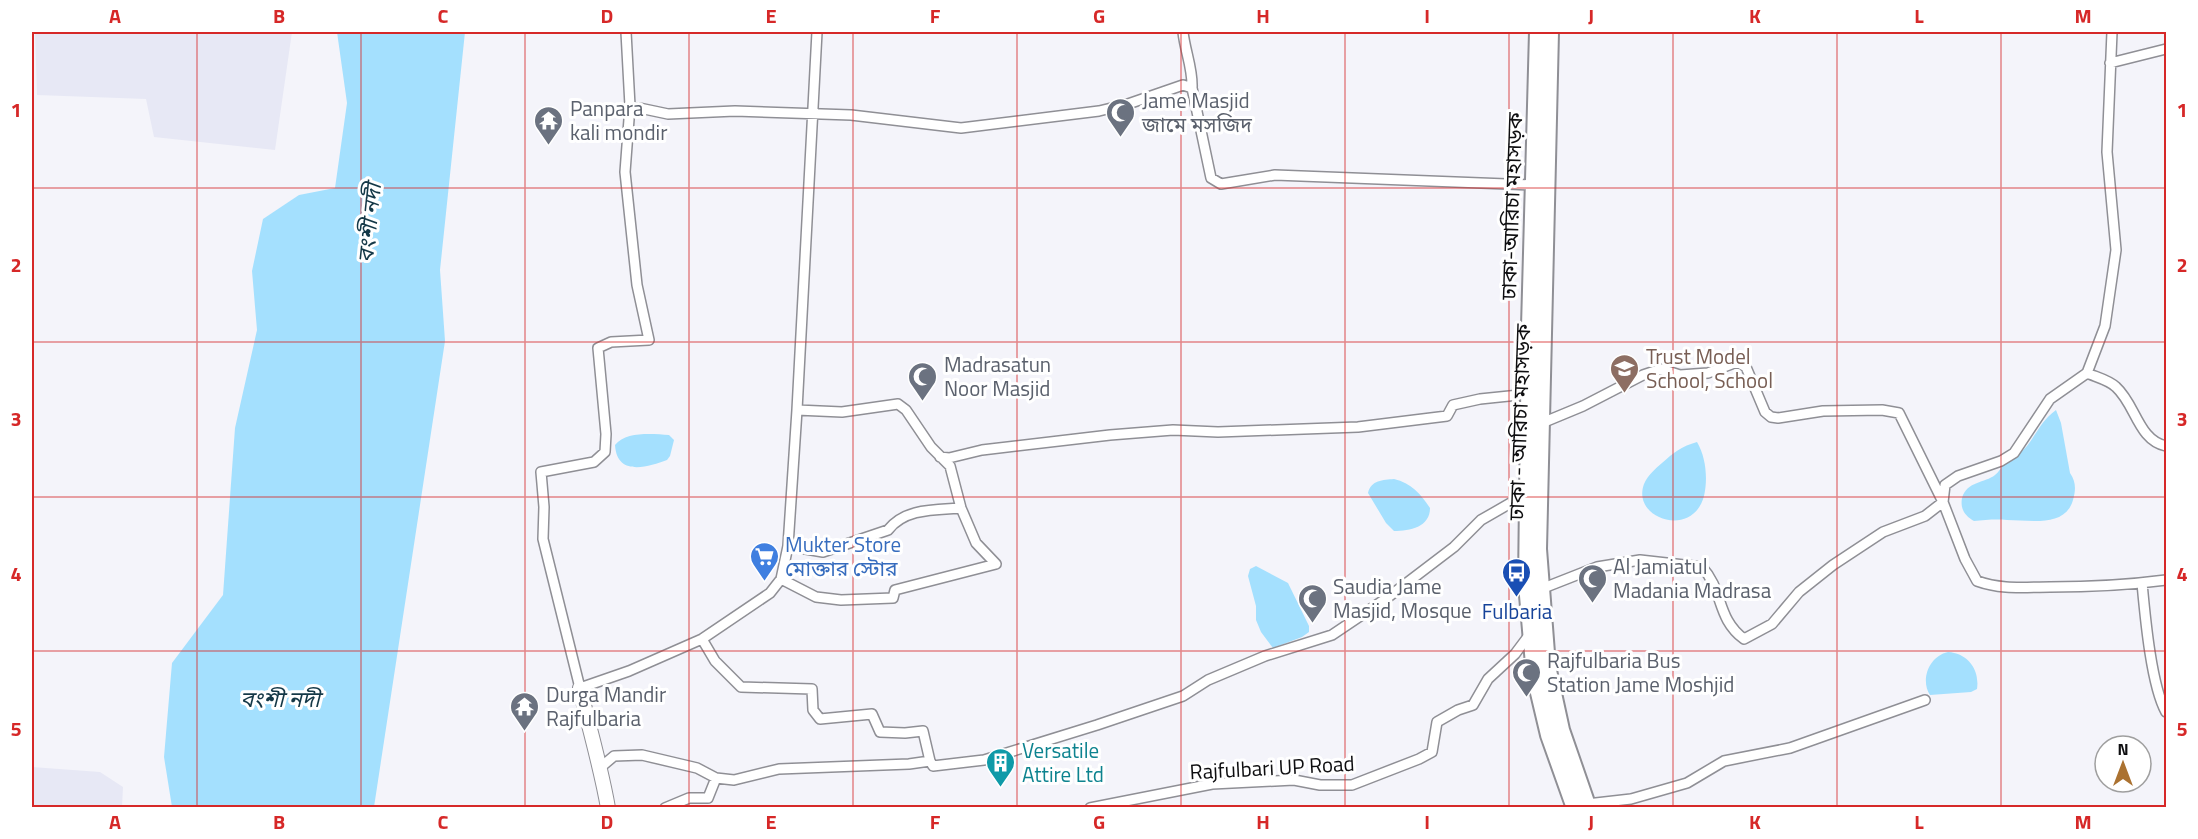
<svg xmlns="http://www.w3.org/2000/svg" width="2198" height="839" font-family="'Titillium Web','Noto Sans Bengali',sans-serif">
<rect width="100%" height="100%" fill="#f4f4fa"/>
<!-- built -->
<path fill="#e7e8f5" d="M35,32H292L275,150L154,137L146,99L37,95Z
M32,767L100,772L123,787L122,807H32Z"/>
<!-- water -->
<path fill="#a4e0fe" d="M337,32H465L440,270L445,341L374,807H172L164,757L172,663L223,595L235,428L257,330L252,271L263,219L299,195L335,188L347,103Z
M2056,410L2061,423L2070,473C2076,482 2076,489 2073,500C2065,528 2030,520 2007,520C1996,519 1985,520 1974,521C1965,516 1960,509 1962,498C1967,481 1985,483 1995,475C1999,472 2001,467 2005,464C2013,458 2020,454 2027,446C2037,433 2042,420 2056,410Z
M669,435L674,440L670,456L667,460C648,467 617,477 615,445C626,431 653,434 669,435Z
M1697,442C1706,457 1708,479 1704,496C1693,539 1631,519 1644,484C1648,475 1655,469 1662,463C1673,453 1682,446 1697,442Z
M1394,479C1411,483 1421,494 1430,508C1430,527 1410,531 1394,531L1386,523L1368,493C1371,480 1383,480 1394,479Z
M1256,566L1288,583L1309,626V632L1302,637L1273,648L1261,632L1256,620V606L1248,576L1250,569Z
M1948,652C1967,653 1980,669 1977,689L1971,692L1930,695C1920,680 1929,656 1948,652Z"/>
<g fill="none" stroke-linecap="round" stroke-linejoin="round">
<defs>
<path id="street" d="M626,32L630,106L625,172L637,285L649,340L611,342L598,348L606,434L605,452L594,462L541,472L544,507L543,539L580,688L629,671L702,639L770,593L781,579L788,546L797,410L817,32
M1183,32C1185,51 1193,69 1192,88
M2110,63L2166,49
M630,106L668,114L735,111L851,115L961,128L1099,111L1128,104L1183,85L1192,88L1211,178L1221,184L1275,175L1534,185
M2087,373C2096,377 2109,380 2116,387C2136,405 2138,440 2166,446
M797,410L842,412L898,404L906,410L931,447L950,466L961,508L976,543L996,564
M1542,423L1583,406L1643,375L1661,369L1680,375L1708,373L1737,362L1746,367L1765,412L1771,417L1778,418L1823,411L1882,410L1899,413L1943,502L1965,559L1977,581C2002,590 2024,587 2050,587C2089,587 2128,585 2166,580
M940,457L949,458L982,450L1110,435L1173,430L1218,432L1358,427L1447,416L1453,405L1480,399L1529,394
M788,546L823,552L888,530C905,508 935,510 961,508
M781,579L816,597L841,600L893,598L895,590L996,564
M2142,583C2145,615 2151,685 2166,712
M1541,589L1597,567L1640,560L1702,567C1724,591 1716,618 1744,639L1772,624L1799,592L1833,565L1883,532L1925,516L1943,502L1945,485L1958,476L2001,461L2014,453L2050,399L2087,373L2105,326L2116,250L2107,152L2112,32
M702,639L715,661L741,687L812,689L813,710L820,719L872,714L880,732L905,733L923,731L930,761L933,766L984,760L1097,725L1183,696L1208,680L1265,656L1332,635L1387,598L1454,547L1481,520L1528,493
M601,767L614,756L642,755L697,768L716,778L734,780L779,769L909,764L930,761
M1587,804L1631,799L1687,783L1724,761L1790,748L1925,700
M665,808L689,798H708L716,778
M1090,808L1212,784L1294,780L1320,785H1352L1419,759L1432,752L1437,722L1458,710L1473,705L1488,679L1515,654L1530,634"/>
<path id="secondary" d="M580,688C589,728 601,767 608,808"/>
<path id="highway" d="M1538,32L1530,327L1527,584L1535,676L1549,735L1575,808
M1550,32L1538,549L1547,666L1561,730L1588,808"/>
</defs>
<!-- street casing -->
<use href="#street" stroke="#8f8f95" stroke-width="12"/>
<!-- secondary casing -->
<use href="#secondary" stroke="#8f8f95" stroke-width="16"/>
<!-- highway casing -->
<use href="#highway" stroke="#8f8f95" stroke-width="20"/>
<!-- street -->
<use href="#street" stroke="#fff" stroke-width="9"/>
<!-- secondary -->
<use href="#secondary" stroke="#fff" stroke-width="14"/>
<!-- highway -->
<use href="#highway" stroke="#fff" stroke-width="16"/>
</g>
<!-- grid -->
<path fill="none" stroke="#d62828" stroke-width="1.5" stroke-opacity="0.55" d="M197,32V808M361,32V808M525,32V808M689,32V808M853,32V808M1017,32V808M1181,32V808M1345,32V808M1509,32V808M1673,32V808M1837,32V808M2001,32V808M32,188H2166M32,342H2166M32,497H2166M32,651H2166"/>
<!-- icons -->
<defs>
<symbol id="mosque-pin" viewBox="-11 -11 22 30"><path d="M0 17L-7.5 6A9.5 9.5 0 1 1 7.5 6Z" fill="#6b7280" stroke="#fff"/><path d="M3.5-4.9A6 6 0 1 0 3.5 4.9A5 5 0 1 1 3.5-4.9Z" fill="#fff"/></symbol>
<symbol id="temple-pin" viewBox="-11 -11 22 30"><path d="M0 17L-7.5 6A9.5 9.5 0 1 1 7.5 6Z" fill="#6b7280" stroke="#fff"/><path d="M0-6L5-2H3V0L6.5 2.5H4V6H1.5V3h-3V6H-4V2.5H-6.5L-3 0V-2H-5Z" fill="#fff"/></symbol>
<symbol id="school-pin" viewBox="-11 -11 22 30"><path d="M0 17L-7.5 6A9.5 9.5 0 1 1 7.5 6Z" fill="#8d6e63" stroke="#fff"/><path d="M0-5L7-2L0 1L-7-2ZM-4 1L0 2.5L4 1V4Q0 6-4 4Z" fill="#fff"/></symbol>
<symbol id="supermarket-pin" viewBox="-11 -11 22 30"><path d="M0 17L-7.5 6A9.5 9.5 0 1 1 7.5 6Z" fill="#3f7fe0" stroke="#fff"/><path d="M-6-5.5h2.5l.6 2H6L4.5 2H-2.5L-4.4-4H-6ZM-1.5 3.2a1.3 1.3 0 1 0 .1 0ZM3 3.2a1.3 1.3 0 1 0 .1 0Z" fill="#fff"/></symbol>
<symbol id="bus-pin" viewBox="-11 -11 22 30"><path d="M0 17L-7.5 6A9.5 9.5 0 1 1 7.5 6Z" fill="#1a4fb4" stroke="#fff"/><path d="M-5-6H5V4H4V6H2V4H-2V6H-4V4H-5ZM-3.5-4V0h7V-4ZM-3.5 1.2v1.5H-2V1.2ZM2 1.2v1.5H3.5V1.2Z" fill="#fff"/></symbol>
<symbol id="building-pin" viewBox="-11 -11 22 30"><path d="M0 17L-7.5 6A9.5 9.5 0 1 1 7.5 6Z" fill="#0f9aa8" stroke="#fff"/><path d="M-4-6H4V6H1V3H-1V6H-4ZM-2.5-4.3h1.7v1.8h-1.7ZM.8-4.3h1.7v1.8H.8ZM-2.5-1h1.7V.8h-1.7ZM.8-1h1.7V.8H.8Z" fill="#fff"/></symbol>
</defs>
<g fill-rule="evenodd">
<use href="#mosque-pin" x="1104" y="96" width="33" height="45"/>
<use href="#temple-pin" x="532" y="104" width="33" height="45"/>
<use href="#school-pin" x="1608" y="352" width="33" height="45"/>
<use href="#mosque-pin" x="906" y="360" width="33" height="45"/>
<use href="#supermarket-pin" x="748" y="540" width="33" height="45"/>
<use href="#bus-pin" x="1500" y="556" width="33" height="45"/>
<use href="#mosque-pin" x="1576" y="562" width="33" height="45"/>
<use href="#mosque-pin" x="1296" y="582" width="33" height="45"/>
<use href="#mosque-pin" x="1510" y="656" width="33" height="45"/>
<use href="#temple-pin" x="508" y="690" width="33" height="45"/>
<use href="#building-pin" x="984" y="746" width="33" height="45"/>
</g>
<g text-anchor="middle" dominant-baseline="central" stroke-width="6" stroke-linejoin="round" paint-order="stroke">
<!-- worship labels -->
<g font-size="21" fill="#5b616d" stroke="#fff" text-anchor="start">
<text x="1142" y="100">Jame Masjid<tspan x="1142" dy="24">জামে মসজিদ</tspan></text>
<text x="570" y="108">Panpara<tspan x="570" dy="24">kali mondir</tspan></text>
<text x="944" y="364">Madrasatun<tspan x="944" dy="24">Noor Masjid</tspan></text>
<text x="1613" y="566">Al Jamiatul<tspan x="1613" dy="24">Madania Madrasa</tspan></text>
<text x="1333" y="586">Saudia Jame<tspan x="1333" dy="24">Masjid, Mosque</tspan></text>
<text x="1547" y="660">Rajfulbaria Bus<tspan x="1547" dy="24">Station Jame Moshjid</tspan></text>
<text x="546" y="694">Durga Mandir<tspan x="546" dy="24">Rajfulbaria</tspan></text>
</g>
<!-- street labels -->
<g font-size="21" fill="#0e0e10" stroke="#fff">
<text transform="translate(1511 206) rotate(-88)">ঢাকা-আরিচা মহাসড়ক</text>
<text transform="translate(1519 422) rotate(-88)">ঢাকা - আরিচা মহাসড়ক</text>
<text transform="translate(1272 767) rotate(-3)">Rajfulbari UP Road</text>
</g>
<!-- education labels -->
<g font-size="21" fill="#785e54" stroke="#fff" text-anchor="start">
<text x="1646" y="356">Trust Model<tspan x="1646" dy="24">School, School</tspan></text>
</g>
<!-- shop labels -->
<g font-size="21" fill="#366cbe" stroke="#fff" text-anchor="start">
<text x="785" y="544">Mukter Store<tspan x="785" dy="24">মোক্তার স্টোর</tspan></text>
</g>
<!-- transit labels -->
<g font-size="21" fill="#164399" stroke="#fff">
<text x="1517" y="611">Fulbaria</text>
</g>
<!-- culture labels -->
<g font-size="21" fill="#0d838f" stroke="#fff" text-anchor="start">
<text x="1022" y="750">Versatile<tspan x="1022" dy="24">Attire Ltd</tspan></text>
</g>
<!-- water labels -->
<g font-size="22" font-style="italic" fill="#143847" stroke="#fff">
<text transform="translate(369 223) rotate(-84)">বংশী নদী</text>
<text x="280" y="699">বংশী নদী</text>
</g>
</g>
<!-- border -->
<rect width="2198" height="839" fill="none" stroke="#ffffff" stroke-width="66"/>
<!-- north arrow -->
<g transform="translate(2123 764)"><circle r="28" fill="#ffffff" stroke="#9f9f9f" stroke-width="1.5"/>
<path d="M0-4.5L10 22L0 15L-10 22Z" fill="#ab7231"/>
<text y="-9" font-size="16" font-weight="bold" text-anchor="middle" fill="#0e0e10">N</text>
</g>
<rect x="33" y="33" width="2132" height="773" fill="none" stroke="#d62828" stroke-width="2"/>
<g font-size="20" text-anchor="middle" font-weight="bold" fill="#d62828">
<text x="115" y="23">A</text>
<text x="279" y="23">B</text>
<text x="443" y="23">C</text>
<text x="607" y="23">D</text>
<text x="771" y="23">E</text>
<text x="935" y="23">F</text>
<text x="1099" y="23">G</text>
<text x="1263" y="23">H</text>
<text x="1427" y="23">I</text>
<text x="1591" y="23">J</text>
<text x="1755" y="23">K</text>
<text x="1919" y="23">L</text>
<text x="2083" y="23">M</text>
<text x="16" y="117">1</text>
<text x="2182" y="117">1</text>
<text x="16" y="272">2</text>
<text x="2182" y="272">2</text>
<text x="16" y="426">3</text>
<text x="2182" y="426">3</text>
<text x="16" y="581">4</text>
<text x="2182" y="581">4</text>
<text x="16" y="736">5</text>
<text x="2182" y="736">5</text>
<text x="115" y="829">A</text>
<text x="279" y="829">B</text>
<text x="443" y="829">C</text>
<text x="607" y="829">D</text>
<text x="771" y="829">E</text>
<text x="935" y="829">F</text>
<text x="1099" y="829">G</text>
<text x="1263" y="829">H</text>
<text x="1427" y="829">I</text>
<text x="1591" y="829">J</text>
<text x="1755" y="829">K</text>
<text x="1919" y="829">L</text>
<text x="2083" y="829">M</text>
</g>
</svg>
